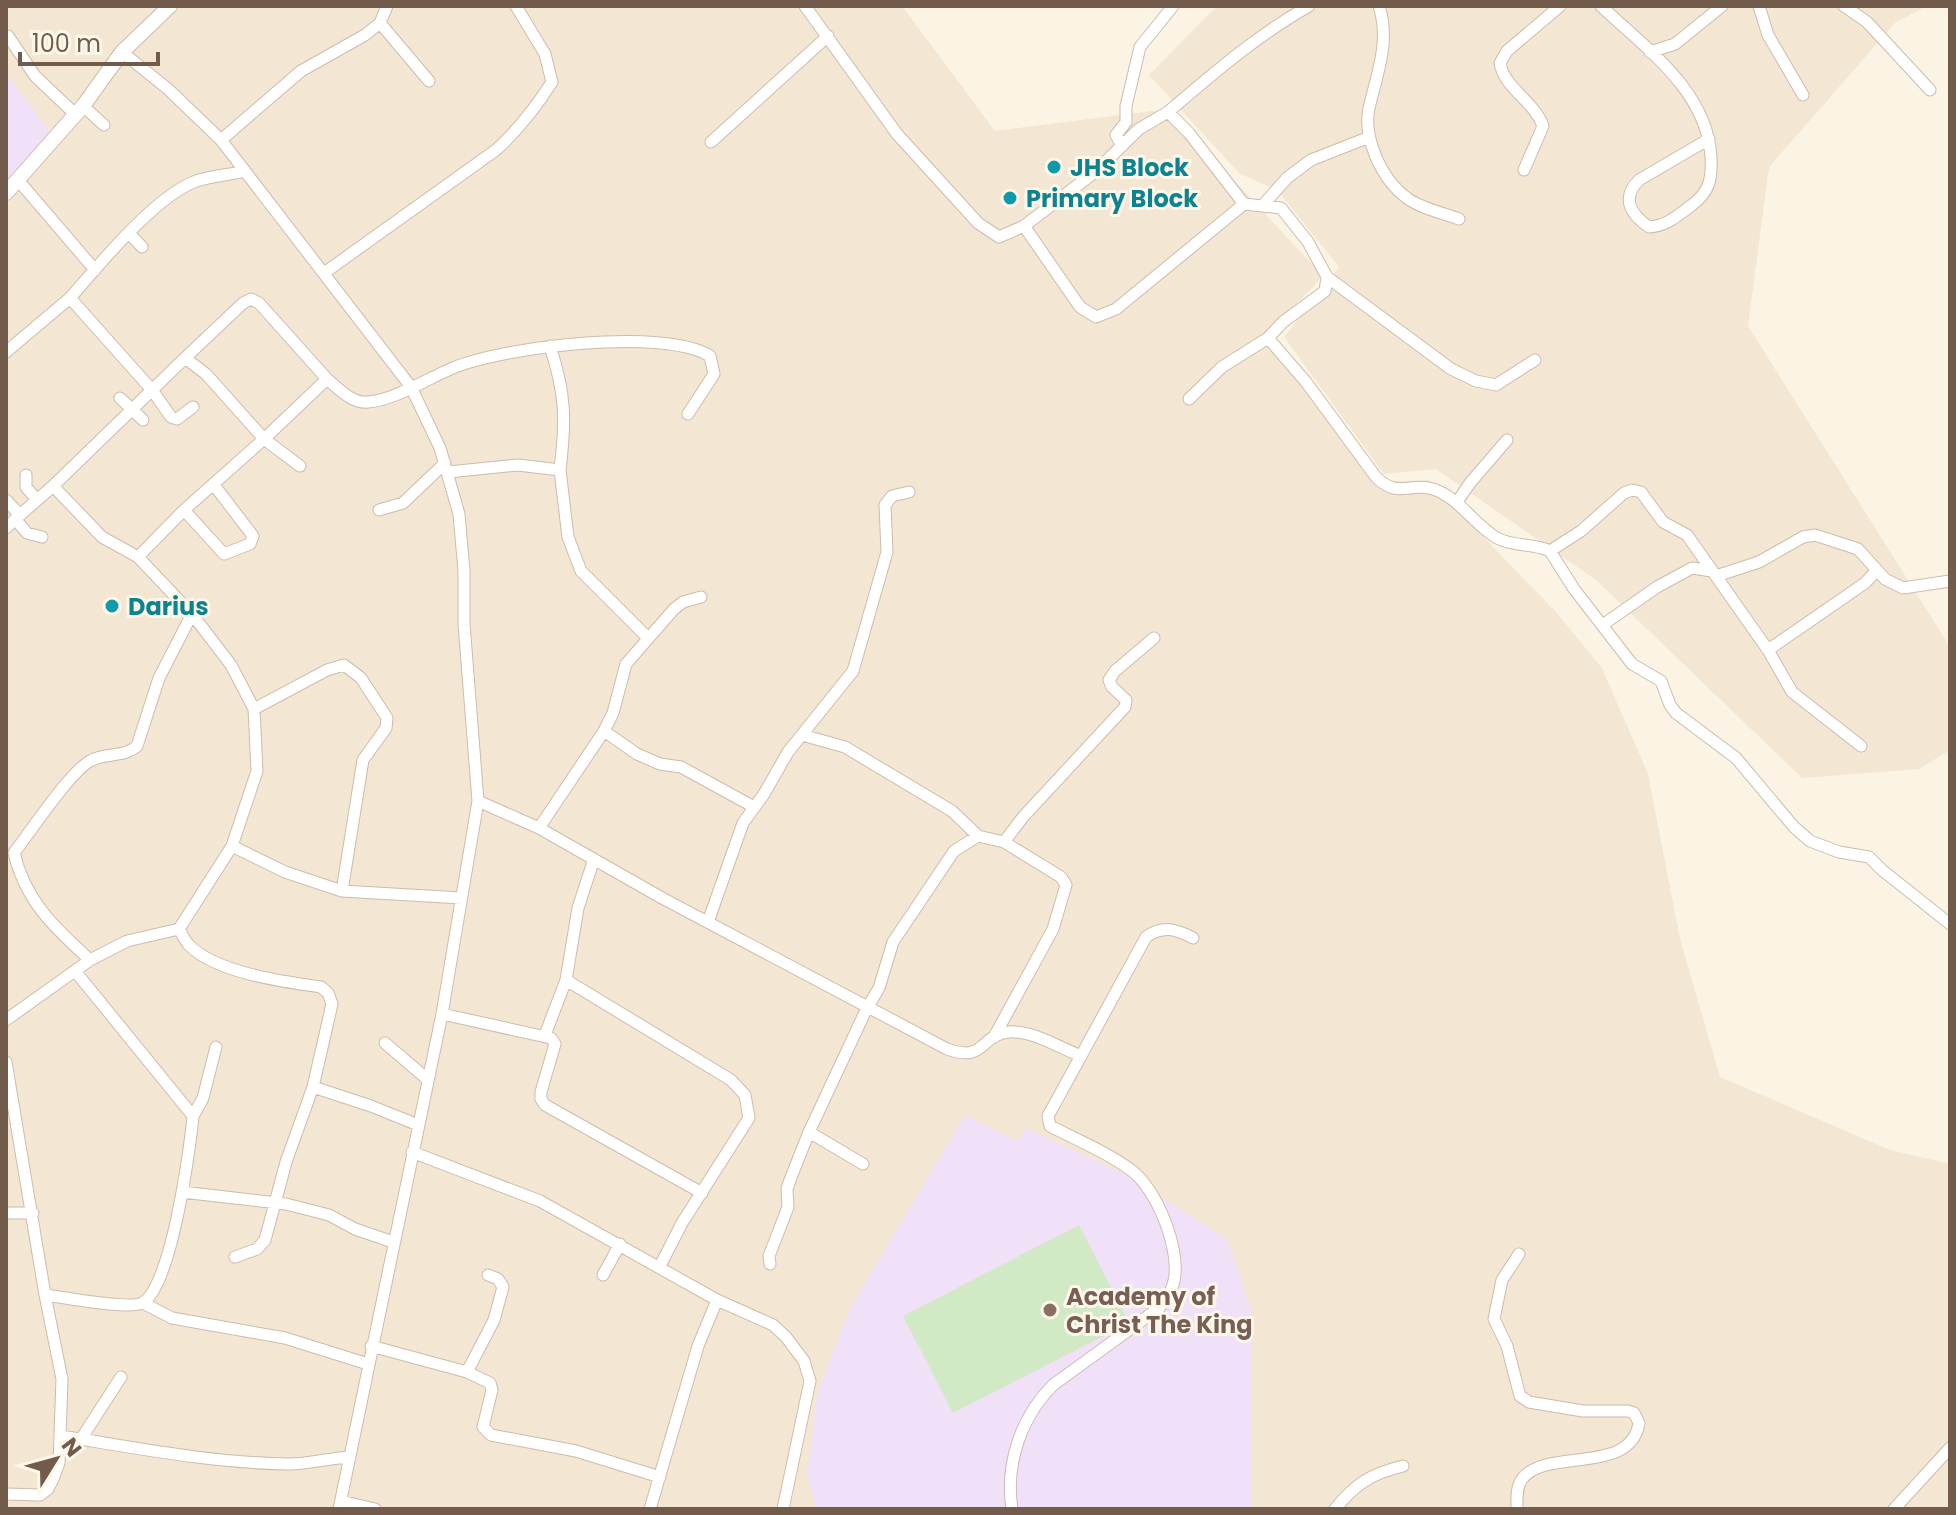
<svg xmlns="http://www.w3.org/2000/svg" width="1956" height="1515" font-family="Poppins,sans-serif">
<rect width="100%" height="100%" fill="#fbf4e5"/>
<!-- residential -->
<path fill="#f3e6d3" d="M6,6H902L995,131L1168,109L1323,276L1268,334L1374,482L1428,480L1555,611L1602,668L1648,774L1680,939L1720,1077L1890,1150L1950,1164V1509H6Z
M1217,6H1927L1896,22L1769,167L1748,326L1950,647V750L1919,769L1802,778L1596,580L1436,469L1384,474L1284,337L1339,267L1277,190L1240,174L1149,75Z"/>
<!-- education -->
<path fill="#f1e1f8" d="M6,73L51,133L6,182Z
M965,1115L1017,1141L1026,1128L1129,1176L1227,1239L1252,1312L1251,1509H817L807,1476L817,1394L850,1308Z"/>
<!-- green -->
<path fill="#d1e9c4" d="M1079,1225L1129,1323L953,1413L903,1316Z"/>
<g fill="none" stroke-linecap="round" stroke-linejoin="round">
<defs>
<path id="minor" d="M805,6L897,134L978,223L999,237L1024,226L1095,172L1139,129L1168,112L1189,133L1244,204L1281,208L1308,242L1327,277L1451,369L1476,381L1496,385L1535,360
M1379,6C1390,40 1378,71 1370,104C1361,135 1381,179 1407,198C1420,208 1443,213 1459,219
M1601,6C1645,48 1707,90 1711,157C1712,179 1710,191 1692,205C1678,215 1667,226 1649,227C1630,214 1621,198 1639,180L1709,139
M1759,6L1768,35L1803,95
M1844,6L1867,22L1930,90
M380,23L429,81
M8,36L35,76L75,114
M122,52L168,89L221,140L411,387L440,448L459,514L464,571V624L478,801L442,1014L339,1509
M1650,52L1675,44L1722,6
M83,106L104,125
M1168,112C1214,73 1256,36 1309,6
M221,140L301,71L365,35L380,23L387,6
M711,142L828,36
M1122,146L1116,135L1126,122V106L1140,47L1173,6
M1524,170L1543,126C1534,101 1504,88 1500,63L1507,51L1560,6
M18,180L95,270
M1263,205L1287,178L1311,160L1367,138
M1024,226L1080,307L1096,317L1116,309L1244,204
M129,233L142,247
M324,273L496,150C518,130 536,107 552,82L545,54L516,6
M1327,277L1325,291L1283,322L1268,338L1306,382L1376,477C1398,499 1410,482 1433,489C1460,498 1473,524 1497,538C1513,547 1533,543 1550,551L1574,589L1632,664L1661,681L1670,705L1676,713L1736,758L1794,827L1810,841L1839,852L1869,857L1882,870L1950,924
M70,298C100,264 154,197 196,181C211,176 229,175 245,171
M550,346C566,395 566,420 560,470
M6,352L70,298L152,390L53,486
M185,358L243,303L251,299L259,303L327,379L264,439L300,466
M327,379C338,388 352,404 368,402C395,400 428,378 453,368C503,347 664,327 710,356L714,374L688,414
M120,398L143,420
M1189,399L1222,367L1268,338
M448,472L518,465L560,470L568,537L581,571L648,638
M26,475V487L37,500
M6,500L20,515L6,528
M1457,502L1470,483L1507,440
M184,510L224,554L250,544L253,536L214,485
M379,510L403,503L445,463
M20,515L53,486L102,537L138,557L192,614L231,665L254,709L257,771L232,846
M15,519L27,533L42,537
M1550,551L1581,531L1624,493L1632,490L1641,492L1663,522L1687,535L1768,650L1792,692L1861,746
M138,557L184,510L264,439L206,374L185,358L152,390L171,417L177,419L193,407
M1716,576L1759,562L1803,537L1815,535L1858,549L1885,579L1903,588L1950,581
M1604,624L1657,587L1692,568L1712,571
M1768,650L1865,583L1877,570
M254,709L327,670L344,665L361,678L387,718L386,728L363,760L342,891
M604,731L637,754L660,764L681,767L754,807
M802,735L845,747L952,811L978,836L1004,842L1023,817L1125,707L1126,700L1112,687L1109,680L1115,671L1154,638
M478,801L539,828L662,898L947,1049C986,1063 979,1035 1009,1032C1032,1030 1060,1048 1081,1056L1048,1116L1050,1126C1077,1140 1107,1152 1131,1170C1157,1189 1181,1250 1174,1281C1172,1292 1166,1300 1159,1308L1053,1385C1021,1417 1005,1464 1012,1509
M539,828L604,731L613,713L626,664L674,609L683,602L701,597
M708,922L743,823L764,794L788,752L853,671L887,552L885,505L892,496L909,492
M179,929C182,934 185,941 189,945C216,973 285,982 321,987L328,993L332,1004L313,1087L286,1162L265,1240L257,1249L235,1257
M90,960C54,927 26,902 14,853C30,832 70,772 90,761C105,752 124,758 137,746L159,678L192,614
M566,980L731,1080L745,1095L749,1118L682,1223L660,1266
M442,1014L551,1038L555,1044L541,1092V1099L545,1105L702,1193
M6,1020L90,960L127,941L179,929L232,846L285,872L342,891L461,898
M545,1035L566,980L578,908L594,859
M994,1037L1053,929L1066,885L1061,877L1004,842
M385,1043L427,1079
M1081,1056L1146,937C1163,925 1176,929 1193,938
M6,1062L45,1295L62,1379L59,1463L53,1479L48,1489L40,1495L6,1494
M313,1087L371,1106L418,1125
M193,1116L203,1098L216,1047
M809,1132L863,1164
M412,1152L540,1201L717,1300L773,1325L786,1337L804,1361L810,1381L783,1509
M182,1192L286,1204L329,1215L355,1229L393,1242
M6,1213H33
M770,1264L769,1256L788,1207L787,1189L790,1180L809,1132L867,1008L879,988L893,942L954,851L978,836
M603,1275L620,1244
M45,1295C63,1297 129,1310 142,1303C171,1289 190,1149 193,1116L75,971
M143,1303L172,1318L285,1338L368,1364
M371,1346L467,1372L490,1383L492,1390L483,1427L491,1435L576,1451L660,1477
M467,1372L494,1320L503,1287L498,1279L488,1275
M61,1436C137,1448 212,1463 289,1464C309,1464 330,1458 350,1457
M81,1439L121,1377
M341,1501L375,1509
M650,1509L698,1346L717,1300
M1335,1509C1356,1483 1371,1474 1403,1466
M1517,1509C1517,1499 1516,1487 1522,1479C1545,1447 1631,1476 1639,1423L1634,1413L1628,1411H1583L1529,1402L1520,1396L1507,1346L1494,1319L1502,1280L1519,1254
M1894,1509L1950,1448"/>
<path id="tertiary" d="M6,193L83,106L122,52L170,6"/>
</defs>
<!-- minor casing -->
<use href="#minor" stroke="#cdbcab" stroke-width="13"/>
<!-- tertiary casing -->
<use href="#tertiary" stroke="#cdbcab" stroke-width="16"/>
<!-- minor -->
<use href="#minor" stroke="#fff" stroke-width="11"/>
<!-- tertiary -->
<use href="#tertiary" stroke="#fff" stroke-width="14"/>
</g>
<!-- markers -->
<g fill="#0f9aa8" stroke="#fef8eb" stroke-width="3">
<circle cx="1054" cy="167" r="8"/>
<circle cx="1010" cy="198" r="8"/>
<circle cx="112" cy="606" r="8"/>
</g>
<circle fill="#8d6e63" stroke="#fef8eb" stroke-width="3" cx="1050" cy="1310" r="8"/>
<g text-anchor="middle" dominant-baseline="central" stroke-width="6" stroke-linejoin="round" paint-order="stroke">
<!-- culture labels -->
<g font-size="24" font-weight="bold" fill="#0d838f" stroke="#fef8eb" text-anchor="start">
<text x="1070" y="167">JHS Block</text>
<text x="1026" y="198">Primary Block</text>
<text x="128" y="606">Darius</text>
</g>
<!-- education labels -->
<g font-size="24" font-weight="bold" fill="#785e54" stroke="#fef8eb" text-anchor="start">
<text x="1066" y="1296">Academy of<tspan x="1066" dy="28">Christ The King</tspan></text>
</g>
</g>
<!-- border -->
<rect width="1956" height="1515" fill="none" stroke="#735b4b" stroke-width="16"/>
<!-- north arrow -->
<g transform="translate(56 1459) rotate(53)" stroke="#fef8eb" stroke-width="6" paint-order="stroke">
<path d="M0-6L14 30L0 20L-14 30Z" fill="#735b4b"/>
<text y="-12" font-size="22" font-weight="bold" text-anchor="middle" fill="#735b4b">N</text>
</g>
<!-- scale -->
<path d="M20 52v12h138v-12" fill="none" stroke="#735b4b" stroke-width="4"/>
<text x="32" y="52" font-size="24" fill="#735b4b" stroke="#fef8eb" stroke-width="6" paint-order="stroke">100 m</text>
</svg>
